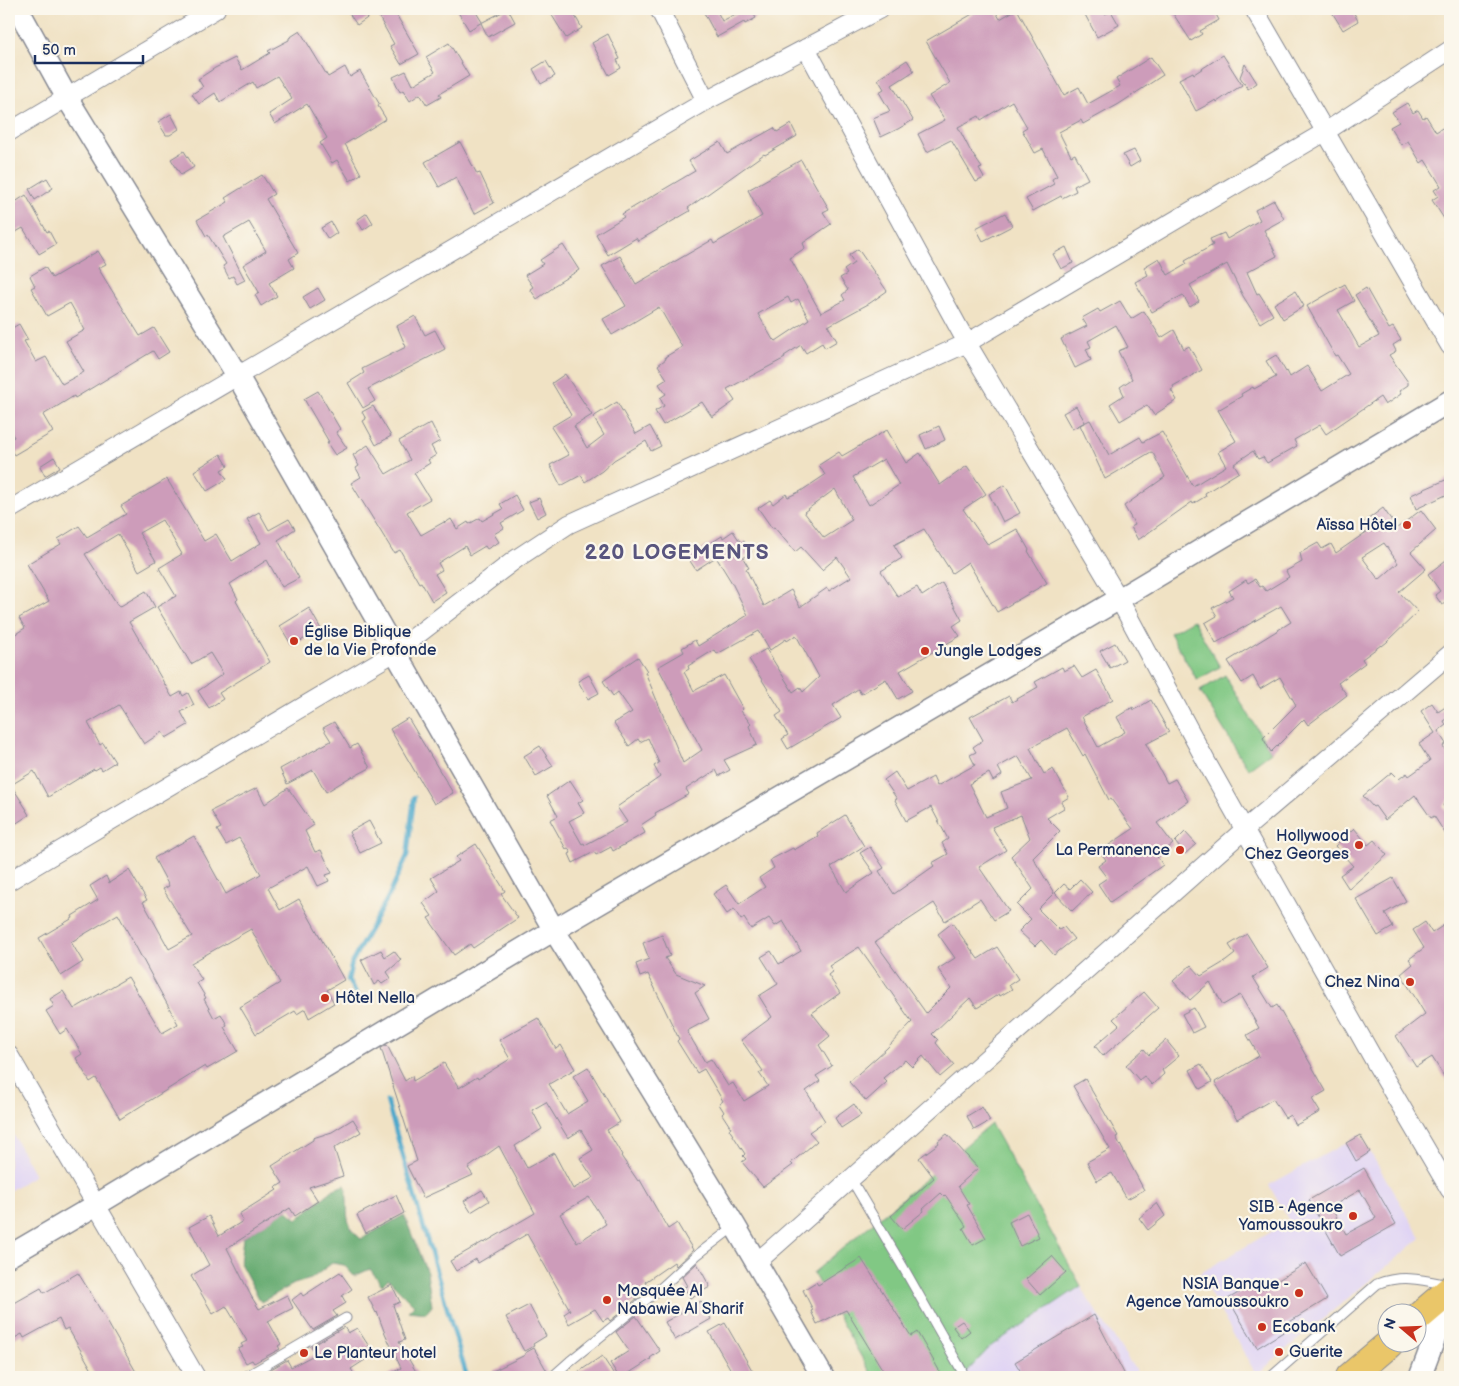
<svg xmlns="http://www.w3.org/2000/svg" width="1459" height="1386" font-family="'Balsamiq Sans',sans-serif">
<rect width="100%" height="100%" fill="#fbf7ec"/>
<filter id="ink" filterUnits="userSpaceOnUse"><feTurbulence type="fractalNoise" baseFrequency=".02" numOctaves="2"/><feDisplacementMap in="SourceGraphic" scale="10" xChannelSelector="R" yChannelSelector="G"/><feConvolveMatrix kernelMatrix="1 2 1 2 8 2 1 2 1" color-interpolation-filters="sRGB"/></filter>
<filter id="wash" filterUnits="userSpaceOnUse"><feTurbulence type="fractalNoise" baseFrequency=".0096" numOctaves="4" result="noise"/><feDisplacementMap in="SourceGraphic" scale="20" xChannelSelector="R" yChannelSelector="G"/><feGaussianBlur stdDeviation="1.12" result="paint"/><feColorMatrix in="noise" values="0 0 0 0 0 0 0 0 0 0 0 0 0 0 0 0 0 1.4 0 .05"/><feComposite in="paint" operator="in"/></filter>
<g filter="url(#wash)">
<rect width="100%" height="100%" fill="#f0e2c4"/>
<!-- built -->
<path fill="#e0d4f4" d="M9,1127L35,1175L9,1191Z
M1360,1135L1421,1238L1272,1361L1257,1376L1199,1274L1289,1221L1269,1185Z
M1081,1286L1088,1299L1140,1377H962L991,1346Z"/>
<!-- green -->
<path fill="#81c884" stroke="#4e7c71" d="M1193,620L1220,667L1197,680L1170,633Z
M1225,675L1271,752L1248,769L1200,691Z
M991,1124L1081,1286L991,1346L962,1377H873L813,1273Z"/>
<!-- forest -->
<path fill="#68ac72" stroke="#426e68" d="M345,1185C351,1209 340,1221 361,1239L404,1215L427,1273L432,1306L426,1313L408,1311L414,1305L388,1279L382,1285L370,1269L354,1276L344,1265L332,1263L311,1279L294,1284L261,1302L240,1263L243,1238L286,1210L297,1219L334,1189Z"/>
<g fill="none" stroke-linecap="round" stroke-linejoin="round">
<!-- stream -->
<path stroke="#4ea8cb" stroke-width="4.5" d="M357,995L348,980L352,962L389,895L407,856L414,797
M387,1101L467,1377"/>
</g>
<g id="blocks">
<!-- building -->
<path fill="#cd9cba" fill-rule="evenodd" d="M346,9H393L419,54L401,64L390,46L394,44L376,12L357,25Z
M456,9H474L482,22L469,30Z
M508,9L515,22L488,37L481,23Z
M548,9H571L582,28L566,38Z
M702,9H716L722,21L746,9H751L756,18L745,24L744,22L717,37Z
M981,9H994L1000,19L1017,9L1064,95L1079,87L1088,104L1120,86L1116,79L1151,57L1163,75L1119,104L1083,124L1081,120L1059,132L1071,156L1075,154L1088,179L1074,186L1076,191L1062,198L1061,196L1033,211L1026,199L1054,184L1052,179L1057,176L1043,149L1035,153L1022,130L1027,127L1012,101L981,120L979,116L958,127L971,152L982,168L979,169L984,178L976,182L951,140L927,152L918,134L945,120L929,96L950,83L926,41Z
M1082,9H1103L1105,14L1111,11L1119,25L1097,37Z
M1170,9H1213L1219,20L1200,31L1202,34L1191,41Z
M1330,9H1352L1358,21L1343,30Z
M300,31L328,77L345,67L350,77L360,71L380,105L378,106L386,119L345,144L361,174L350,181L337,160L332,163L320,143L327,138L307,104L275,124L269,114L292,99L277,76L256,88L253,82L220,102L215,93L199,104L192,94L203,87L198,79L215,68L235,58L242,70L270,53L268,51L289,40V38Z
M608,34L620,59L617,60L621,68L609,75L592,43Z
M449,43L469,76L439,94L441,97L427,105L420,94L410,101L403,90L400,92L393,77L406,71L413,85L435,72L426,57Z
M1223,55L1242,85L1217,102L1216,100L1196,111L1179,79L1193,72L1194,74Z
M907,60L914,71L892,85L913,120L898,129L881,137L873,118L890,111L879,92L884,89L878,79Z
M546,61L555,76L541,84L533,69Z
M1245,64L1257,83L1248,89L1240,77Z
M1407,103L1413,113L1418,110L1423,118L1426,116L1436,132L1450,123V228L1432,200L1438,196L1434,190L1441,186L1425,160L1421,163L1408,141L1401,145L1390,127L1399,122L1392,112Z
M171,114L179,129L170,135H166L158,122Z
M791,124L797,136L765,155L764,154L688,208L690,211L638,241L636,238L608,255L596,234L624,217L622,214L695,171L689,161L720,142L727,154L774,128L777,132Z
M460,142L477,174L480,173L494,203L474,214L456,177L439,187L425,162Z
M1134,150L1140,161L1130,167L1123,155Z
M184,151L194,167L181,175L171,159Z
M801,160L829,209L823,212L831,224L803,243L805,248L790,258L821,313L845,300L842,295L848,290L840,278L847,274L844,270L854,263L849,255L858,249L887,291L870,303L828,326L837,341L825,348L822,343L806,353L801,345L784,356L785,358L727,389L735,401L712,417L702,402L663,425L655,411L664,406L660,398L666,394L659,384L667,379L658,365L666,359L665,357L682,347L659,307L612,335L603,319L626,306L602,266L620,256L636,284L712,240L714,244L762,216L748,190ZM788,297L791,303L798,299L809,319L776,341L774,339L773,340L758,314Z
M262,175L274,194L266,199L298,253L289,259L294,268L269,283L277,296L261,306L255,295L259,292L243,265L266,251L249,222L223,237L245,280L237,284L233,276L229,278L223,266L226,264L208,235L206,236L197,220L228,202L225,198Z
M47,178L53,188L35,200L29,189Z
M26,195L47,232L49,231L56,244L39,254L23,228L9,236V206Z
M1274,200L1284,219L1264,230L1277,256L1247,272L1257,294L1259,293L1273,315L1260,323L1243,296L1227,264L1190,285L1199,301L1190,307L1183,295L1152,312L1135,282L1148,275L1144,267L1159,258L1168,275L1187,264L1185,261L1213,245L1210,239L1224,233L1227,239L1260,220L1255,210Z
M367,213L373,223L363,230L357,220Z
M1005,213L1012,226L983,241L976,228Z
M331,222L337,233L328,239L321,228Z
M563,245L579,270L553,286L554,287L537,299L530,289L533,287L525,275L543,264L540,260Z
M1066,247L1073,263L1061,269L1053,254Z
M98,251L106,264L98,268L140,336L154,328L169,352L158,359L153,351L75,398L74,396L43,415L53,432L14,455L9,447V440L14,437L9,429V330L19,324L28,340L24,341L36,362L46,357L62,384L84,372L66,341L85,330L70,303L47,316L31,288L35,286L30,276L45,267L52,278Z
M1345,284L1354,301L1338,310L1359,347L1379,336L1355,295L1366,288L1389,329L1393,327L1401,340L1393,345L1396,351L1389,355L1408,382V385L1399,391L1401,394L1385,405L1380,397L1326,434L1320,425L1294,440L1297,446L1267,463L1263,457L1258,459L1253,451L1234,464L1239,472L1205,493L1206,496L1193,504L1192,502L1138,540L1131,527L1135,525L1124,506L1165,477L1153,453L1151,452L1105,479L1080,425L1090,420L1109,455L1140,437L1143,442L1162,432L1193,486L1226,466L1218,452L1236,441L1218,410L1242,396L1241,394L1253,387L1254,389L1276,377L1266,361L1276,355L1286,372L1287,371L1290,377L1307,366L1322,391L1349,374L1337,355L1335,356L1307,306Z
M318,288L325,300L310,309L303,297Z
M1295,291L1304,306L1283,319L1274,304Z
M1120,301L1131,319L1144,311L1161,338L1174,330L1184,349L1189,346L1202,370L1173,386L1174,388L1171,390L1177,400L1154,415L1147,405L1120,421L1110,404L1124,395L1120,387L1132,379L1118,351L1128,347L1116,325L1088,341L1091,347L1086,349L1091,360L1075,368L1061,339L1087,326L1082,318L1098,309L1100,312Z
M415,316L425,335L435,330L445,349L368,389L375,401L363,408L348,383L364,373L362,369L406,347L397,326Z
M565,374L592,415L574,426L587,448L604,435L593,417L617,402L636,434L650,426L661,446L651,451L646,441L614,460L602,471L585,482L581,475L561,486L550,465L569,455L551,427L571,415L552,383Z
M318,391L340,429L336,432L347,448L335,455L327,443L329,442L304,399Z
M373,406L391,436L376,445L363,421L366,419L362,412Z
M1076,406L1085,422L1072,429L1063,413Z
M431,423L440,441L431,446L436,455L428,460L430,463L414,473L430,499L407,512L421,535L444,522L445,523L451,519L457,529L468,522L469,524L480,518L482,521L503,509L500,504L515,495L523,510L501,523L504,528L494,534L499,542L487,549L485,546L470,555L465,546L438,563L442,570L435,574L446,592L432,601L421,582L419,583L400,550L394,553L351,483L361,477L356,468L359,466L353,455L368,445L386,474L410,460L399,441Z
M939,426L945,440L926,449L920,435Z
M887,430L906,463L920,453L940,485L967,466L986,494L963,509L988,545L1017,529L1029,550L1028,551L1047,583L997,612L968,562L952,573L924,529L894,545L902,558L881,571L898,597L917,587L922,596L942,583L962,620L953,626L960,636L900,671L912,691L898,699L886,679L861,694L858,689L833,705L841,718L788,749L782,739L788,735L776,716L782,712L749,659L766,649L793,692L800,687L803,692L819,677L796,635L787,641L786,639L770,650L759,631L717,654L714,650L688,666L689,669L684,672L694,691L724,675L743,709L741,711L751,724L749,726L757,745L724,760L730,770L719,776L716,770L686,789L689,794L655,813L656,815L641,825L645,833L613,851L611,847L596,855L594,852L573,863L569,854L571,853L568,848L566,849L550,820L558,816L547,796L570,780L583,800L578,803L584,813L569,821L582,844L584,843L585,845L627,822L617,807L660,777L654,766L659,763L648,738L640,742L638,739L629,746L614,723L632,712L618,692L613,696L603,681L638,657L647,671L645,672L683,763L702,750L658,667L684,652L682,648L695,640L698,646L748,615L732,583L716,557L696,570L688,558L722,536L723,538L733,531L741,543L744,541L752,552L743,558L749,568L746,569L764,606L791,590L800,607L827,588L829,591L851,577L837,557L822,570L801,547L795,552L774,527L772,528L758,508L770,500L773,504L786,494L788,497L801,491L825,475L819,465L839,452L842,456ZM884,459L899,485L869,505L853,477ZM835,489L852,520L824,538L804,512Z
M221,454L228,466L221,470L227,479L207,491L194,471Z
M54,457L60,467L45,476L40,466Z
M1450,478V493L1416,509L1411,495Z
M167,479L204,541L216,534L232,561L261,543L247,519L259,512L269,530L289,519L295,529L278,540L299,578L282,587L267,560L230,584L238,599L236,601L270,662L219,693L223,699L209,708L198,691L223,674L210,653L191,664L157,607L176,596L159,568L182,554L162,520L139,533L156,561L139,571L118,534L85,554L119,607L146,591L155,607L129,622L172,697L181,692L183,696L188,693L194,705L181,712L188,725L166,738L162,732L144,744L119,705L88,723L100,745L103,743L115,762L102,770L100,767L95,770L94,769L48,797L34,771L11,785L27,810H26L29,815L9,828V638L25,628L19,618L49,601L27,564L61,544L58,539L79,526L87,537L126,514L121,506Z
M1005,485L1020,513L1003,522L989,494Z
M539,498L546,513L537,518L529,502Z
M1383,508L1397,528L1421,510L1436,530L1411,552L1426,569L1399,592L1418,612L1387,642L1382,646L1381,645L1362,659L1365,663L1338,683L1347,695L1308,725L1304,719L1271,752L1263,738L1296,705L1280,677L1260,689L1253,676L1242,683L1228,661L1291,622L1281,606L1216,643L1205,623L1217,616L1212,608L1233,597L1229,591L1246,580L1248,583L1255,579L1260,587L1262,586L1266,591L1289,577L1286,571L1302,562L1300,553L1318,543L1322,549L1331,544L1336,553L1368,531L1363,523ZM1384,543L1398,563L1379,580L1362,557Z
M1450,557V604L1448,601L1442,605L1435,595L1440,591L1428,574Z
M309,608L321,629L292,646L280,626Z
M1115,643L1125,660L1110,668L1100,651Z
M1074,666L1082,678L1096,670L1113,699L1082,717L1098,747L1125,732L1117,717L1133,707L1134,710L1151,700L1169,732L1146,744L1167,783L1175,779L1188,801L1157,823L1173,844L1157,857L1163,865L1110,902L1098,884L1107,878L1098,866L1106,860L1100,851L1133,829L1111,799L1109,800L1085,754L1083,756L1067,728L1030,748L1044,774L1053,769L1069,797L1061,802L1064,808L1047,818L1060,831L1033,858L1054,893L1038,909L1059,930L1064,927L1074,939L1054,955L1041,940L1035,946L1019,931L1031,919L1017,905L1033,889L1011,856L1030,838L1021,815L992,827L1006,850L979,867L1009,911L994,920L980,899L945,921L934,903L875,942L926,1013L951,988L938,969L955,958L938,934L952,923L978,959L997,947L1018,979L1009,985L1012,989L1000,996L999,994L977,1008L970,998L932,1034L938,1040L936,1043L954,1065L940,1077L923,1056L912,1067L905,1060L883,1078L887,1082L866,1101L849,1082L886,1049L912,1022L859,947L829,966L833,971L828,975L840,993L812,1013L830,1036L819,1045L832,1066L816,1076L820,1081L806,1091L825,1121L809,1132L817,1141L791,1163L793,1165L763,1187L742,1162L746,1159L743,1156L745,1154L729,1129L731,1128L722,1114L724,1112L719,1104L723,1101L704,1069L697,1073L677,1041L679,1039L648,974L640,977L636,964L649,959L643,943L662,935L670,956L665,958L676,974L705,986L695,993L709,1019L687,1031L705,1062L711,1059L728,1086L733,1083L744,1101L768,1086L759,1073L763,1071L741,1040L772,1017L759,996L778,984L761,957L771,951L779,964L801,951L783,921L775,926L769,918L751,929L744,918L741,920L734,909L727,914L713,894L726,885L739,904L765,887L759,878L774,868L770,860L793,848L794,850L818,836L817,833L845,815L864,846L831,867L846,892L874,873L860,853L870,847L884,868L879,871L894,894L934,866L932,863L948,854L942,843L948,839L931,807L906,821L895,800L897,799L884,780L895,772L907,791L933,777L937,786L975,765L970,755L976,752L973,747L983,740L970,717L1009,696L1012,702L1038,687L1035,682L1062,667L1064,671ZM1018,756L1032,780L1001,792L1007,808L986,817L969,784L989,773L993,781L1002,775L998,767Z
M589,675L599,693L588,699L578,681Z
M1432,703L1438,712L1450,704V717L1444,721L1446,725L1438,731L1446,744L1443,746L1450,758V799L1443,805L1450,817V841L1434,816L1431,818L1415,795L1385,820L1375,806L1373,807L1363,796L1392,772L1399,779L1407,773L1409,776L1430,761L1419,744L1435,733L1421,711Z
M408,718L453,793L434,804L390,729Z
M334,722L350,748L357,744L370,768L353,777L352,776L326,792L313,770L287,784L280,769L331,741L323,728Z
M540,746L553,766L536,776L524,756Z
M257,788L265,804L288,788L314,825L305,831L315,852L321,850L332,873L326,875L329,881L318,886L308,866L268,888L280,910L299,899L344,980L327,990L334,1003L309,1018L305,1009L297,1014L295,1011L256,1034L240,1007L280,983L251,929L191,963L202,980L197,983L206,998L204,999L214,1018L221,1014L227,1025L224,1027L238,1051L207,1069L205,1066L120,1119L96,1078L90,1082L76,1058L82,1054L67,1029L60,1034L46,1011L54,1006L50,999L63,991L74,1009L128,977L162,1033L178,1024L118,914L71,942L83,962L61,976L39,938L73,918L72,916L98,900L90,886L106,876L109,883L129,870L147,900L143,902L169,949L192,936L163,889L169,886L154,858L194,836L226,894L261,874L239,838L226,845L217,830L221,828L211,811Z
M369,821L381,843L360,853L349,832Z
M1354,828L1368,845L1374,840L1387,855L1349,889L1340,875L1353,866L1335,846Z
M1185,832L1196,844L1185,854L1175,842Z
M476,844L505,891L501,894L518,918L473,948L470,944L454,955L428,918L432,916L423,903L439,891L431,878L459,861L456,857Z
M1393,878L1406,901L1385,913L1393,927L1378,936L1356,899Z
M1080,879L1092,892L1072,911L1055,893L1064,884L1070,889Z
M1450,921V1086L1432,1057L1416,1067L1396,1036L1425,1014L1401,974L1413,964L1409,959L1424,948L1413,930L1425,922L1432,933Z
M1247,934L1268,968L1253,977L1272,1008L1277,1005L1326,1091L1312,1099L1320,1112L1296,1125L1290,1115L1285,1118L1273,1099L1237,1120L1215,1082L1259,1056L1247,1035L1259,1028L1240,995L1223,1005L1210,982L1190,1000L1173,981L1191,965L1201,976L1226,961L1235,954L1229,945Z
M381,950L385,957L394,951L401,960L387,972L391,978L382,984L379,981L374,985L361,960Z
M1144,992L1158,1008L1103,1056L1095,1046L1119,1025L1113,1019Z
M1194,1008L1204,1027L1192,1033L1182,1014Z
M538,1018L556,1049L561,1045L575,1069L549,1084L567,1114L588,1101L573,1076L588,1067L620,1122L607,1130L622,1155L621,1156L638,1181L640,1180L668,1229L677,1223L693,1250L676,1266L674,1262L645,1282L647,1286L636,1295L638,1298L610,1321L608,1318L603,1321L595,1309L569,1324L564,1314L570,1310L527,1234L478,1263L476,1259L456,1271L450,1261L483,1242L484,1243L535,1213L499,1146L468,1168L473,1175L423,1198L407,1166L417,1161L381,1048L387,1045L405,1081L412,1076L413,1081L444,1063L459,1088L477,1077L478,1079L510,1059L499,1040ZM546,1102L568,1138L581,1130L593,1150L580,1158L593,1178L573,1189L554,1153L527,1168L515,1146L542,1129L532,1110ZM589,1197L606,1224L577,1243L560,1214Z
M1166,1040L1179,1056L1162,1070L1164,1074L1152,1085L1144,1076L1139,1080L1126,1065L1144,1049L1149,1055Z
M1201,1064L1212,1082L1200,1089L1190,1070Z
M1085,1079L1118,1136L1116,1137L1144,1190L1127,1199L1112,1173L1097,1181L1087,1162L1110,1149L1073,1086Z
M854,1104L861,1115L841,1128L835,1118Z
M982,1107L990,1121L974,1130L967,1116Z
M353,1119L361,1132L334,1148L343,1176L309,1187L318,1201L295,1216L290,1208L227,1248L251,1296L259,1309L287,1295L293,1308L268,1321L281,1344L278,1346L280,1349L254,1363L252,1360L246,1363L238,1349L243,1347L241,1344L247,1341L226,1306L213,1314L191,1276L209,1265L189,1227L209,1216L219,1236L243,1221L239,1214L277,1190L275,1188L283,1183L272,1166L313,1140V1138L332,1132Z
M947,1134L978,1168L958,1186L969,1204L967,1205L986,1238L973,1245L963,1228L966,1226L946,1196L945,1197L941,1193L923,1209L924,1211L902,1229L891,1216L934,1178L919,1158L939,1143L938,1141Z
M1360,1135L1370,1152L1356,1161L1346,1143Z
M1364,1168L1396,1224L1340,1256L1309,1200ZM1360,1190L1376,1218L1346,1234L1331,1207Z
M482,1190L489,1201L471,1212L464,1201Z
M396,1195L404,1213L366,1233L357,1215Z
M1157,1203L1165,1216L1148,1230L1139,1218Z
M1027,1213L1039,1237L1020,1246L1009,1222Z
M1052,1256L1066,1272L1040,1295L1026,1279Z
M861,1258L911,1336L917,1332L943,1377H887L846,1310L817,1324L811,1311L813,1310L803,1290L816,1282L818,1285Z
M697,1263L710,1287L690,1298L684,1287L687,1286L682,1277Z
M1306,1263L1327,1299L1283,1326L1285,1331L1257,1348L1228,1299L1257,1282L1262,1290Z
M340,1272L352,1289L342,1296L346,1303L333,1311L337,1316L313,1330L292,1300L301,1293L303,1296Z
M78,1273L90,1292L139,1377H96L68,1328L64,1330L59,1319L24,1338L22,1334L9,1341V1306L41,1288L44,1293Z
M392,1285L400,1302L393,1305L405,1340L399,1342L419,1377H385L401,1368L384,1331L377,1312L376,1313L368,1297Z
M701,1301L711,1319L675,1340L665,1322Z
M529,1305L546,1336L533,1344L534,1346L524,1351L506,1317Z
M1094,1315L1126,1377H1024L1015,1362Z
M636,1316L660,1351L650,1358L651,1359L623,1377H619L610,1363L629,1351L616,1332Z
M962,1321L970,1331L961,1338L953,1327Z
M725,1323L756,1377H735L709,1332Z
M344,1327L348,1333L357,1328L374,1354L351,1369L356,1377H271L275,1375L271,1369L287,1360L291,1367L316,1354L311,1346Z
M534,1348L548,1373L546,1377H481L525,1355V1353Z
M602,1356L613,1373L607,1377H571Z"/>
</g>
</g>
<g filter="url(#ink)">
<use href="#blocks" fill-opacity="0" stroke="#868891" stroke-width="1"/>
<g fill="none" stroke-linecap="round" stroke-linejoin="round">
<defs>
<path id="service" d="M851,1179L903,1267L962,1371
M245,1377L346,1318
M552,1377L570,1361L662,1287L697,1255L735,1226
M1271,1377L1377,1284C1402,1274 1424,1280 1449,1285"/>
<path id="minor" d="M659,9L706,101
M1254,9L1450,346
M806,48L967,343L1119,599L1207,763L1378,1067L1450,1190
M9,132L216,9
M9,510L706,101L880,9
M9,881L395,652L516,559L569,524L967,343L1325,132L1450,50
M9,1055L196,1377
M756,1263L1245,829L1450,654"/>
<path id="tertiary" d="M18,9L66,96L237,375L554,930L735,1226L823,1377
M9,1256L96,1205L554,930L1119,599L1450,401
M1420,1377L1450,1297"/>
<path id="trunk" d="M1416,1319L1450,1290
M1350,1377L1389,1344"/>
</defs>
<!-- service casing -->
<use href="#service" stroke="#868891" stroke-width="11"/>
<!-- minor casing -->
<use href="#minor" stroke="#868891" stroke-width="20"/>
<!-- tertiary casing -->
<use href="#tertiary" stroke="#868891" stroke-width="24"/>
<!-- trunk casing -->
<use href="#trunk" stroke="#868891" stroke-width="30"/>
<!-- service -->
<use href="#service" stroke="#fff" stroke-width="9"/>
<!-- minor -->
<use href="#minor" stroke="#fff" stroke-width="18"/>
<!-- tertiary -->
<use href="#tertiary" stroke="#fff" stroke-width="21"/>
<!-- trunk -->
<use href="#trunk" stroke="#eac669" stroke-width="28"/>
</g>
</g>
<!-- markers -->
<g fill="#c8321e" stroke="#fbf7ec" stroke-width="2">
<circle cx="1407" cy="525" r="5"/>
<circle cx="294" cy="641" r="5"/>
<circle cx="925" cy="651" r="5"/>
<circle cx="1359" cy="845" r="5"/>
<circle cx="1180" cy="850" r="5"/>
<circle cx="1410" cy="982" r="5"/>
<circle cx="325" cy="998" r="5"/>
<circle cx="1353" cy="1216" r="5"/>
<circle cx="1299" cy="1293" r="5"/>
<circle cx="607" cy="1300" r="5"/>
<circle cx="1262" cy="1327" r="5"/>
<circle cx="1279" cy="1352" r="5"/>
<circle cx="304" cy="1353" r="5"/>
</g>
<g text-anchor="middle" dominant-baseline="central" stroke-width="4.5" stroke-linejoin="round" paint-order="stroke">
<!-- poi labels -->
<g font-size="16" fill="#1b2f5e" stroke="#fbf7ec" text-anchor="start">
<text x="1397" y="525" text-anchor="end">Aïssa Hôtel</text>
<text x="304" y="632">Église Biblique<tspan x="304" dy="18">de la Vie Profonde</tspan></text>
<text x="935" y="651">Jungle Lodges</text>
<text x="1349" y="836" text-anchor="end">Hollywood<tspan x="1349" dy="18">Chez Georges</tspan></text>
<text x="1170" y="850" text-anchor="end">La Permanence</text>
<text x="1400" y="982" text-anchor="end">Chez Nina</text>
<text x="335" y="998">Hôtel Nella</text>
<text x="1343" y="1207" text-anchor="end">SIB - Agence<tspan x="1343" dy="18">Yamoussoukro</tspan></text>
<text x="1289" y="1284" text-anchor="end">NSIA Banque -<tspan x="1289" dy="18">Agence Yamoussoukro</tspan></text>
<text x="617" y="1291">Mosquée Al<tspan x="617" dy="18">Nabawie Al Sharif</tspan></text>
<text x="1272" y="1327">Ecobank</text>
<text x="1289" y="1352">Guerite</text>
<text x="314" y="1353">Le Planteur hotel</text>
</g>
<!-- district labels -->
<g font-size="21" font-weight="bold" letter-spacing="1" fill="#59557e" stroke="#fbf7ec">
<text x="677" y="552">220 LOGEMENTS</text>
</g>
</g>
<!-- margin -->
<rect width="1459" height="1386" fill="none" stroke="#fbf7ec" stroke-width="30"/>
<!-- north arrow -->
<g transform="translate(1402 1328) rotate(289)"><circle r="24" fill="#fbf7ec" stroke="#a1a7b3"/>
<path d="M0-4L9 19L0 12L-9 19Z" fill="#c8321e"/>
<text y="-8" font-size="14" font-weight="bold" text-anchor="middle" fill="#1b2f5e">N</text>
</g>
<!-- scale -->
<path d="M35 55v8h108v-8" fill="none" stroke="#1b2f5e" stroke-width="2.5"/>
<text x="42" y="55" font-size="15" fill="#1b2f5e" stroke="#fbf7ec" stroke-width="4" paint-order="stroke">50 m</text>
</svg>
